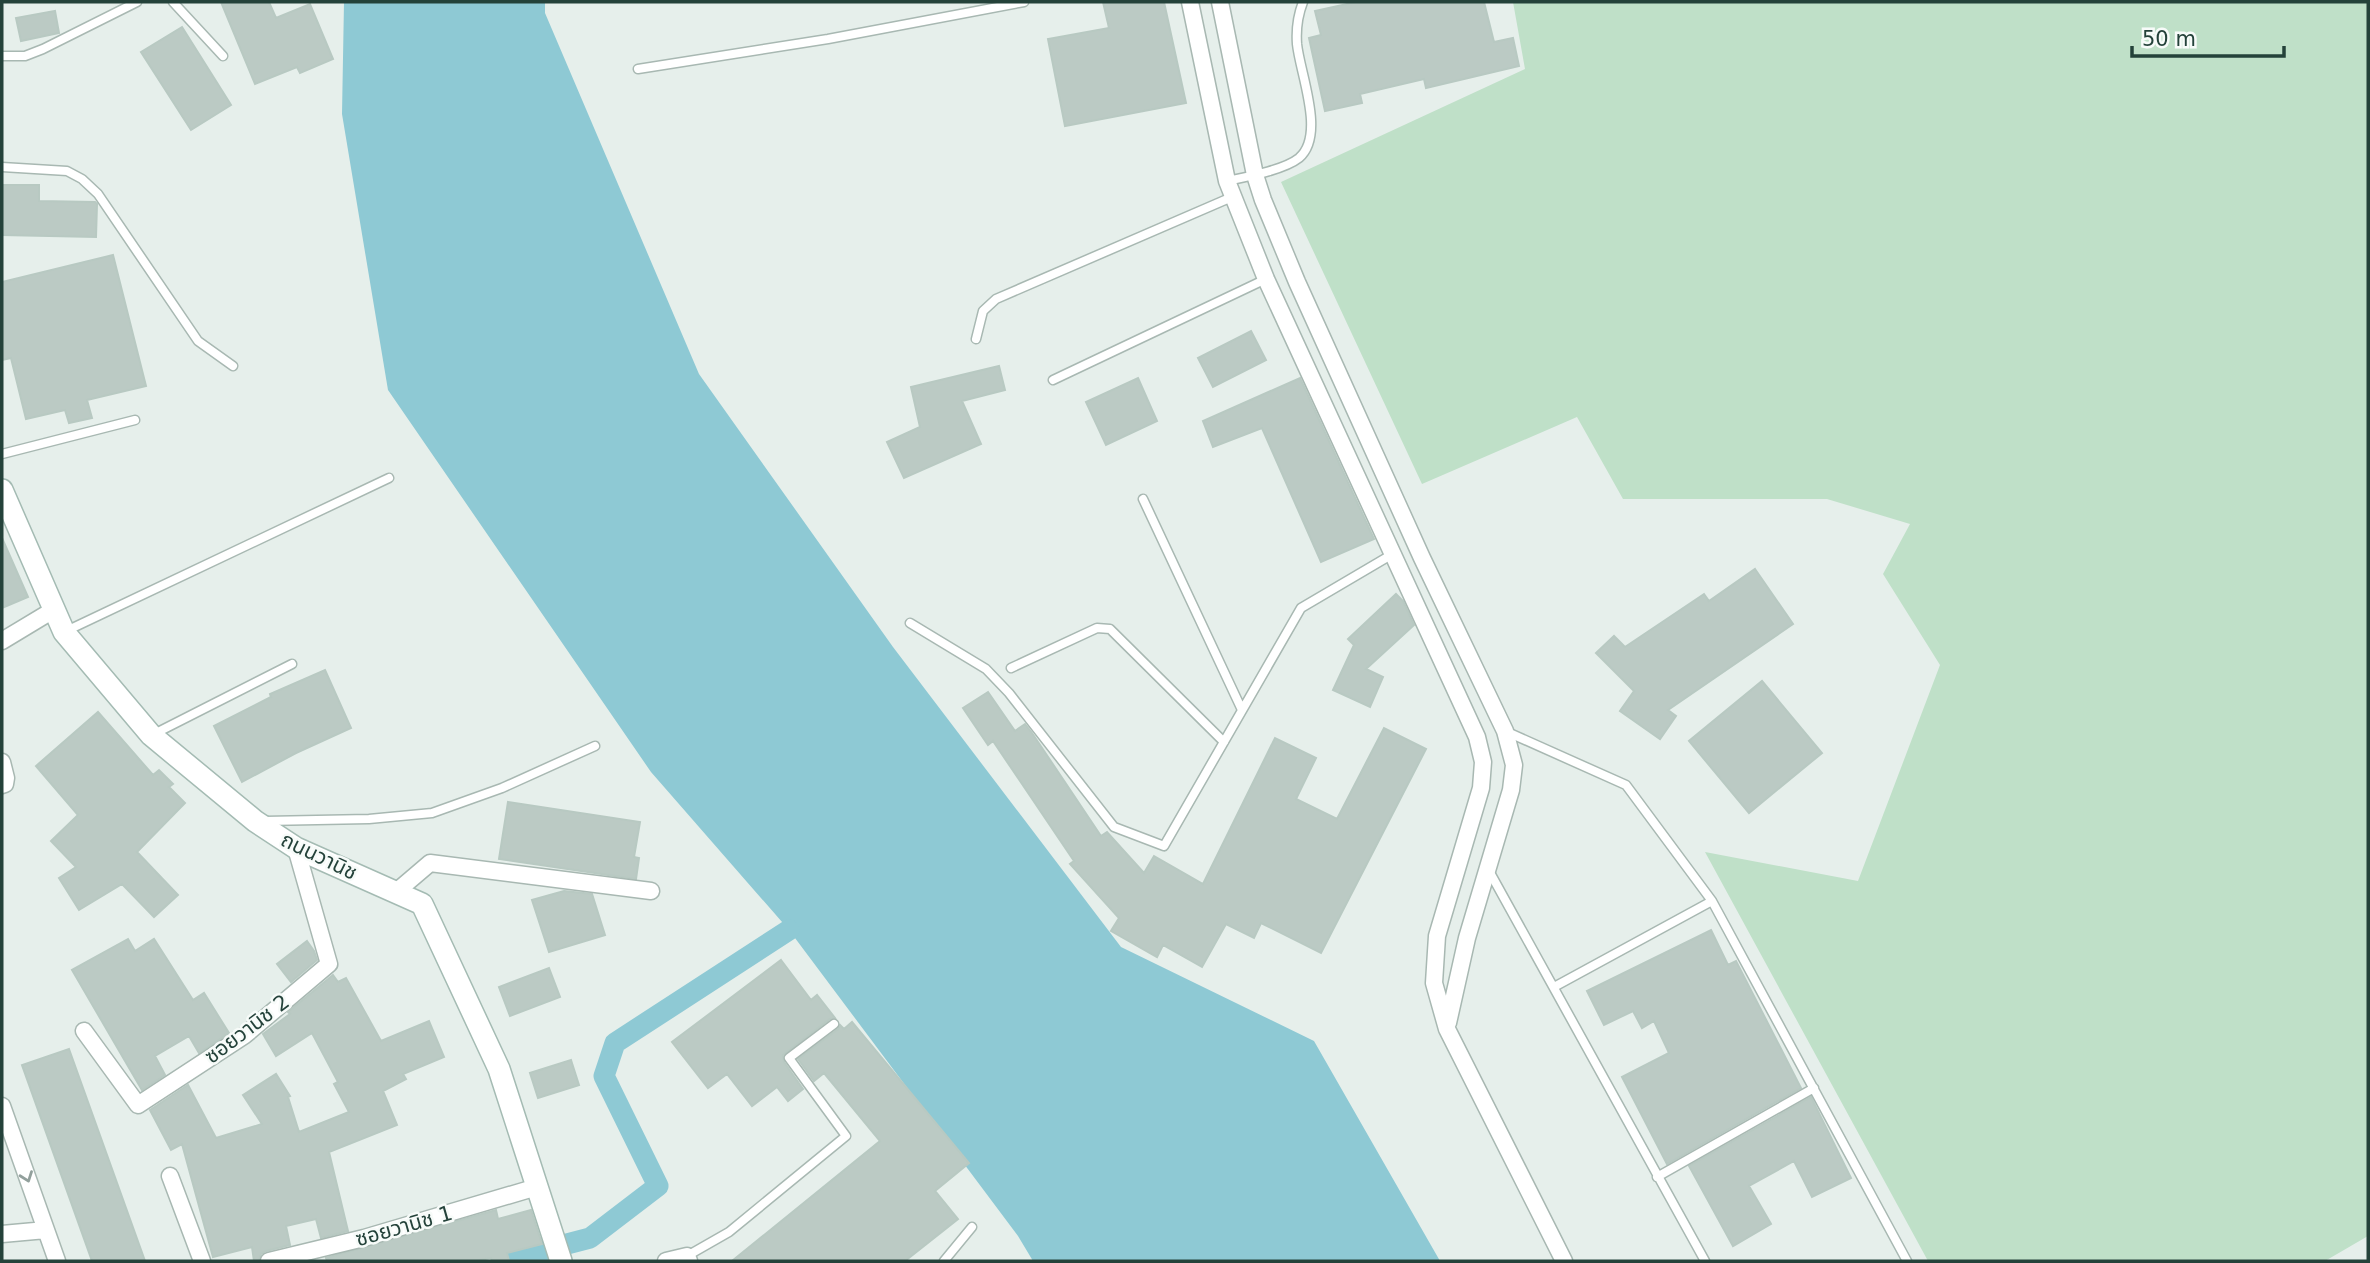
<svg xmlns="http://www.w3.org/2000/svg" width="2370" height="1263" font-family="'DejaVu Sans','Noto Sans Thai',sans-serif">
<rect width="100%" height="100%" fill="#e6efeb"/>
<!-- green -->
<path fill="#bfe0c8" d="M1513,2H2368V1236L2325,1261H1928L1705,852L1858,881L1940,665L1883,574L1910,524L1827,499H1623L1577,417L1422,484L1281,182L1525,69Z"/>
<!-- water -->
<path fill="#8ec9d4" d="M344,2H545V13L699,374L893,647L1121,947L1314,1041L1440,1261H1033L1018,1236L789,930L651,772L388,390L342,114Z"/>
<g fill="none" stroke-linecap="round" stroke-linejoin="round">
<!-- canal -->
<path stroke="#8ec9d4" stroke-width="21" d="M502,1261L590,1238L658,1186L604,1076L615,1043L789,930"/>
</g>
<!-- building -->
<path fill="#bbcac4" stroke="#b8c9c2" stroke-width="2" d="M221,2H269L276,18L310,4L333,59L300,73L297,67L255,84Z
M1103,2H1164L1186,103L1065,126L1048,39L1109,28Z
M1356,2H1484L1494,42L1513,38L1519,66L1426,88L1424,79L1360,94L1362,103L1325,111L1309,38L1321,35L1315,11Z
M55,11L59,33L21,41L16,18Z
M182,27L231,105L191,130L141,52Z
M2,185H39V201L95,202L97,204L96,237L2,235Z
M113,255L146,386L87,400L92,418L69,423L65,410L26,419L11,358L2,360V282Z
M1251,331L1266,360L1213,387L1198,358Z
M999,366L1005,390L962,401L981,444L904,478L887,442L920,427L911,387Z
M1138,378L1157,421L1106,445L1086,402Z
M1300,378L1374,539L1321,562L1262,428L1213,447L1203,421Z
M2,538L28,597L2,608Z
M1755,569L1793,624L1668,710L1676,716L1660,739L1620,711L1634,691L1596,653L1614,636L1625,647L1704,594L1709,601Z
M1396,594L1403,601L1414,625L1366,669L1383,677L1370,707L1333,690L1354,645L1348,639Z
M325,670L351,728L296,753L242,782L214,726L271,697L270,694Z
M1762,681L1822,753L1749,813L1689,741Z
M988,692L1015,731L1025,724L1032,733L1101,836L1107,832L1144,873L1154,856L1203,884L1275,738L1316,758L1296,799L1337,819L1384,728L1426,749L1321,953L1261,923L1254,938L1226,924L1202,967L1163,945L1157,957L1111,931L1119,918L1070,864L1074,861L993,741L988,745L963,708Z
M98,712L153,775L159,770L173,784L169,787L185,803L137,852L178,895L154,917L122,884L79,910L59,878L76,867L51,841L78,815L36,766Z
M508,802L640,822L634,857L639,858L636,879L499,859Z
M564,891L592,894L605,935L549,952L532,900Z
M1711,930L1728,965L1736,961L1801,1088L1667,1164L1622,1077L1669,1053L1654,1021L1642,1028L1633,1011L1604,1025L1587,991Z
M128,939L135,951L154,939L193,1000L204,993L229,1033L199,1053L189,1036L155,1056L165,1075L142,1090L72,970Z
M307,941L314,951L317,960L291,982L277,964Z
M781,960L811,1000L817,995L835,1018L830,1019L783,1055L784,1062L803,1089L788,1101L777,1087L752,1106L727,1074L708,1088L672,1042Z
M549,968L560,997L510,1016L499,987Z
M333,975L338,982L346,978L381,1041L429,1021L444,1057L403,1074L406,1079L383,1091L397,1125L329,1152L348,1231L321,1238L316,1219L286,1226L290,1245L266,1251L261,1254L259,1261H254L252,1247L213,1257L182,1144L171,1150L150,1110L188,1085L216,1138L262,1124L243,1095L276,1074L290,1096L288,1097L299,1132L349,1112L334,1084L338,1082L312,1033L276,1056L263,1034L290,1014L288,1012Z
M852,1022L969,1163L935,1191L958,1219L905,1261H732L880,1141L824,1073L814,1081L798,1059L838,1029L840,1025L844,1029Z
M69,1049L145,1261H92L22,1065Z
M571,1060L579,1085L538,1098L530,1073Z
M1811,1097L1851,1178L1812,1197L1794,1161L1749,1186L1771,1224L1733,1246L1689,1166Z
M496,1210L498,1219L531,1210L542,1244L507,1253L509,1261H492L491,1258L474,1261H327L326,1258Z"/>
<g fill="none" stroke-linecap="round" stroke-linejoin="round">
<defs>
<path id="lane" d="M173,2L223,56
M2,56H25L43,49L137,2
M638,69L828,39L1024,2
M2,167L67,171L82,179L98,194L198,341L233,366
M1227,181C1246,177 1284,170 1299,158C1326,135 1300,74 1297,44C1296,30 1298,15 1303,2
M976,339L983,311L996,299L1232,197
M1053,380L1266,279
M2,454L135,420
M1143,499L1242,710
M910,623L986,669L1009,693L1114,827L1164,846L1301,608L1391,555
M64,632L389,478
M1011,668L1097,628L1110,629L1224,742
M1505,731L1626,785L1712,901L1907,1261
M154,734L292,664
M265,821L369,819L432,813L502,788L595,746
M1488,869L1705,1261
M1554,987L1712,901
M1657,1177L1814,1088
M687,1256L729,1232L846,1136L789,1058L834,1024
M944,1261L972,1227"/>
<path id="street" d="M1190,2L1227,181L1266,279L1477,737L1483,762L1481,788L1437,936L1434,983L1447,1029L1564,1261
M1220,2L1255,175L1263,200L1297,282L1422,558L1505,731L1514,765L1511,790L1467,938L1448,1023
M2,641L55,609
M2,762L6,778L5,784L2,785
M396,892L430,863L651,891
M84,1031L138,1105L245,1035L329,964L296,848
M2,1106L57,1261
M170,1176L202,1261
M2,1234L46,1230
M269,1261L364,1238L537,1187
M666,1261L687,1256L689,1261"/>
<path id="secondary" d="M2,490L64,632L151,735L255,821L296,848L422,904L499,1069L561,1261"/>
</defs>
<!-- lane casing -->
<use href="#lane" stroke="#a8b8b2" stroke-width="11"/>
<!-- street casing -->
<use href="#street" stroke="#a8b8b2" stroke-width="19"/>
<!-- secondary casing -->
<use href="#secondary" stroke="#a4bbb3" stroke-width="24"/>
<!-- lane -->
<use href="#lane" stroke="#fff" stroke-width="8"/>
<!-- street -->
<use href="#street" stroke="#fff" stroke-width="16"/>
<!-- secondary -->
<use href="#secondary" stroke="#fff" stroke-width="21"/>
</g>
<!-- one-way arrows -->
<defs><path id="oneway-chevron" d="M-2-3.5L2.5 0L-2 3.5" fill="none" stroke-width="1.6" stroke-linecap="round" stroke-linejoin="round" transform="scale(1.75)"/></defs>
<use stroke="#92a09c" href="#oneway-chevron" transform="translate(27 1177) rotate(70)"/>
<g text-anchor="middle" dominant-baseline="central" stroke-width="5" stroke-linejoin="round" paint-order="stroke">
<!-- street labels -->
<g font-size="21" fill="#24423a" stroke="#f7fbf9">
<text transform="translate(319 856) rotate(26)">ถนนวานิช</text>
<text transform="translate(247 1029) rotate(-37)">ซอยวานิช 2</text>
<text transform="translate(404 1226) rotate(-16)">ซอยวานิช 1</text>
</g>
</g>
<!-- border -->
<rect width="2370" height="1263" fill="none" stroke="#24423a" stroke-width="7"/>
<!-- scale -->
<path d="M2132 46v10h152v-10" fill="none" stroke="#24423a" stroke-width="3.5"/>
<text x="2142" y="46" font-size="21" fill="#24423a" stroke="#f7fbf9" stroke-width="5" paint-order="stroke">50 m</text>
</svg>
